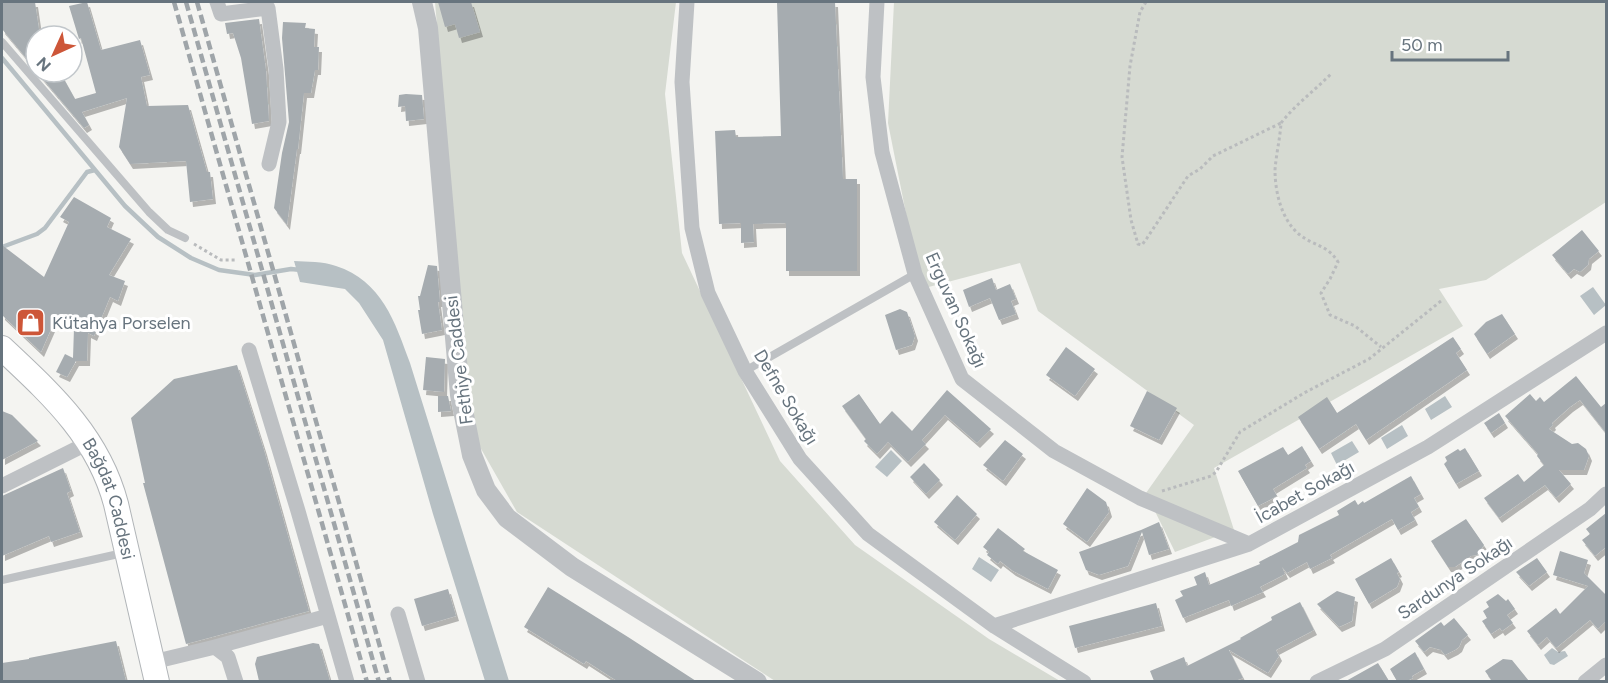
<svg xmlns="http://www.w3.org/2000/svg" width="1608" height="683" font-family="Figtree,sans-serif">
<defs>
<filter id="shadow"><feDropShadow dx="3" dy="5" stdDeviation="0" flood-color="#0004"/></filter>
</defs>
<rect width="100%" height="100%" fill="#f4f4f1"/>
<!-- green -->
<path fill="#d6dad2" d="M435,2H676L665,94L682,253L780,461L855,545L989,639L1060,681H775L517,512L480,447L469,403Z
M894,2H1606V202L1486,280L1439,289L1463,326L1214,468L1234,530L1175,552L1146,493L1194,425L1038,311L1020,263L921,289L888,123Z"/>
<!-- water -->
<path fill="#b7c0c4" d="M294,261C307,262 323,261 336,266C382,281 395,322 410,363L509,681H485L433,514L383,340L359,303L345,289L300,282Z
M1593,287L1606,305L1594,315L1580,296Z
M1445,396L1452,407L1431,420L1425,409Z
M1402,425L1408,436L1387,449L1381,438Z
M1352,441L1359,452L1337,465L1331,453Z
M891,450L902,461L887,477L875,467Z
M979,557L999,570L991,582L972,569Z
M1552,648L1558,652L1565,651L1568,656L1554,665L1550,664L1544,655Z"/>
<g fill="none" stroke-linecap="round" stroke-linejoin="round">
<!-- stream -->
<path stroke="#b7c0c4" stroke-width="4.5" d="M2,58L125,206L158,237L191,258L219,270L255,275L291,269L301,270
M2,247L37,234L45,228L87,172L95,170"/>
</g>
<!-- building -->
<path fill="#a6acb0" filter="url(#shadow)" d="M2,2H35L40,36H36V70L2,29Z
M87,2L101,50L140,40L150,75L141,77L147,106L188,105L207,172H210L213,199L190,202L186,161L130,164L119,147L127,98L82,112L89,125L84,128L37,72H60L75,99L96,93L81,38L79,39L69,6Z
M438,2H471L480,32L459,38L455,24L445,27Z
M777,2H835L843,179H857V271H786V223L753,224L754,242L741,243V223L719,224L715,131L735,130L736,137L781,136Z
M259,19L266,70L269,121L252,124L241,58L233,33L227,34L225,23Z
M283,22L306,23L305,28L315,29L314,47H319L318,70H315L311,93H304L298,149H297L287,225L274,208L282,153L289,122L282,38Z
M406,94L422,95L424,119L406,121L405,106L398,107L399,95Z
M74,197L111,218L107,227L131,239L109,275L125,281L118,301L110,297L94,336L88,333L87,361H76L67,377L56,372L65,354L73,358L74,328L55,320L41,352L2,315V245L44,277L69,222L60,217Z
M1582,230L1599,251L1589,259L1588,265L1580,272L1574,269L1568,274L1552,255Z
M428,265L437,266L440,302H438L442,330L422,334L418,310H420L418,296H420Z
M992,278L996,290L1010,284L1016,299L1011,301L1016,314L999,320L990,298L969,307L963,290Z
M900,309L907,312L915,336L912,345L896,350L885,315Z
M1502,314L1515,334L1487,354L1474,334L1486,322Z
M1453,337L1461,349L1456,353L1467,370L1366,440L1356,424L1319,449L1298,417L1327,397L1337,413Z
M1066,347L1095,369L1075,396L1046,375Z
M426,357L445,359L444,392L423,390Z
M237,365L264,450L309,611L186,644L143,483H145L131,418L174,379Z
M1576,376L1601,407L1606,403V433L1580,400L1570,407L1552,423L1553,425L1549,429L1572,444L1578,443L1586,449L1589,456L1584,470H1559L1571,484L1556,498L1545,485L1499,518L1484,498L1518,474L1524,482L1544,465L1537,456L1538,454L1505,416L1530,394L1536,401L1540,397L1544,402Z
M947,390L991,429L977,443L945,415L922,440L926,444L908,462L888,442L877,454L864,441L866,439L842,406L859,394L880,424L892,411L912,431Z
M1147,391L1177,408L1159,440L1130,426Z
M438,396H448L451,411L438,412Z
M2,411L12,415L38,441L2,460Z
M1499,413L1505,423L1491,433L1484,423Z
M1005,440L1023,454L1003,481L983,465Z
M1302,446L1311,461L1305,465L1307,468L1273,489L1277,496L1258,506L1238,471L1283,447L1288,455Z
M1465,448L1479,471L1456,484L1444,464L1447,461L1445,457L1458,449L1460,451Z
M924,463L940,480L926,494L910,477Z
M63,468L71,491L67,493L80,532L51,542L49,536L2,556V496Z
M1411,476L1421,494L1414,498L1419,507L1411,512L1415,520L1398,530L1392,519L1330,555L1332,558L1310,569L1307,562L1287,573L1282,567L1285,574L1260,587L1263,592L1231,606L1229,600L1183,618L1175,600L1183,596L1180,591L1197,585L1194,577L1205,572L1209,585L1260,564L1259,562L1298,542L1299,535L1339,515L1337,511L1355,500L1358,505L1363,501L1364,503Z
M1087,488L1106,502L1109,512L1087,542L1063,524Z
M957,495L977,514L955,540L934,522Z
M1606,513V547L1595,556L1582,540L1590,534L1586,529Z
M1466,519L1484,545L1477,555L1471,556L1455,567H1448L1431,541Z
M1159,522L1169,549L1149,555L1142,532L1128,566L1099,575L1086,570L1079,552L1141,530Z
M998,528L1025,549L1023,551L1058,570L1048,589L1013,571L1000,561L998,564L987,555L989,552L983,547Z
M1560,551L1588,560L1584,573L1606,595V621L1598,629L1590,620L1556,648L1547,637L1538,645L1527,631L1556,608L1560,614L1588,586L1553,575Z
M1391,558L1399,572L1397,573L1400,579L1397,587L1369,604L1355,579Z
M1537,558L1547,572L1529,586L1516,572Z
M548,587L628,637L696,681H617L586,661L584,664L524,627Z
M448,589L456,616L422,626L414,599Z
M1337,591L1355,597L1352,621L1339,627L1317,604Z
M1498,594L1506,601L1508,599L1515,609L1507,615L1513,623L1502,631L1500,628L1491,634L1482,621L1487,618L1483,611L1489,607L1486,602Z
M1300,602L1314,630L1276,650L1279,656L1268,673L1229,650L1243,678L1235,681H1154L1150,671L1184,657L1187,666L1241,639L1240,638L1272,620L1271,617Z
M1156,603L1162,626L1075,648L1069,626Z
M1454,618L1468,635L1462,640L1459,647L1455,650L1445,655L1441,650L1430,647L1424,652L1415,641L1441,622L1444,626Z
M116,641L126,681H2V663L29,659V658Z
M313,643L319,644L330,681H259L255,664L257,657Z
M1415,652L1424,669L1412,676L1413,678L1407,681H1397L1390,669Z
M1503,659L1512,660L1529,681H1492L1485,671Z
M1378,663L1389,681H1346L1371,667Z"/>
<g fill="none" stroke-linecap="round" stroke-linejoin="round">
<defs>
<g id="primary">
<path id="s1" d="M2,348C51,394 98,436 116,504L157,682"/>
</g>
</defs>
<!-- primary casing -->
<use href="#primary" stroke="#b1b5b8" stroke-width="26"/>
<!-- path -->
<path stroke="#b9bbbd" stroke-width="3" stroke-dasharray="3 3" stroke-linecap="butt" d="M1146,2L1140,12L1130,66L1122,157L1131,220L1138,244L1142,245L1147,238L1188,176L1200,169L1213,156L1281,123C1280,139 1276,155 1275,170C1275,193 1282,221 1300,235C1314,246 1328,245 1338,262L1330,279L1321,293L1330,315L1355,326L1381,347
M1281,123C1296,104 1315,90 1332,73
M194,244L221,260H235
M1162,491L1211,476L1216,472L1240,432L1304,393L1369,359L1441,301"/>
<!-- service -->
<path stroke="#bec1c4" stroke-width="8" d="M2,42L149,212L168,230L185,238
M745,371L915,274
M2,580L114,555"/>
<!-- minor -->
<path stroke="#bec1c4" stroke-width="15" d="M217,2L221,14L268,8L276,69L279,122L269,164
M687,2L682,82L692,228L708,293L745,371L800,459L868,534L994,626L1084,682
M877,2L873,77L882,152L915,274L962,379L1054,451L1140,498L1249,544
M249,350L298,511L347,682
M2,486L78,448
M398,614L418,682
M994,626L1249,544L1428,447L1606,333
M215,647L328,616
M153,662L215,647L228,657L236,682
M1317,682L1385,649L1590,509L1606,494
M1585,682L1606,665"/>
<!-- tertiary -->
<path stroke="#bec1c4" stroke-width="20" d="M422,2L428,28L460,395L472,455L486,490L507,518L572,567L757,682"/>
<!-- primary -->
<use href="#primary" stroke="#fff" stroke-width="24"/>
<!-- rail -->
<path stroke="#9fa5a9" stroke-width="4.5" stroke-dasharray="9 4.5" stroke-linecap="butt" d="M174,2L367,682
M186,2L379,682
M197,2L390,682"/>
</g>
<!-- icons -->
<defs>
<symbol id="shop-square" viewBox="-11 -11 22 22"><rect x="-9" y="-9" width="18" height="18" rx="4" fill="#cd5638" stroke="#fff"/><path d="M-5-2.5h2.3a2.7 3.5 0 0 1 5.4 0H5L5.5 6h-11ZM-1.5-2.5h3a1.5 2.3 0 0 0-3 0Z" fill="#fff"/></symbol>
</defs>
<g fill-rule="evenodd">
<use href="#shop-square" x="14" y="306" width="33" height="33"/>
</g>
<g text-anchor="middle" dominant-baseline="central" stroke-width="6" stroke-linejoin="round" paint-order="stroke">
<!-- street labels -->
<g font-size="18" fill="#67747e" stroke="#fff">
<text transform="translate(956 310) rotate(66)">Erguvan Sokağı</text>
<text transform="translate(459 360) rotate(-97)">Fethiye Caddesi</text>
<text transform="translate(786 397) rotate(59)">Defne Sokağı</text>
<text transform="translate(1305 492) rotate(-29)">İcabet Sokağı</text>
<text stroke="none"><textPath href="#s1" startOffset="189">Bağdat Caddesi</textPath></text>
<text transform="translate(1455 578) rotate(-34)">Sardunya Sokağı</text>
</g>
<!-- poi labels -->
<g font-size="18" fill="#67747e" stroke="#fff" text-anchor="start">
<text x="52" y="323">Kütahya Porselen</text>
</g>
</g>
<!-- border -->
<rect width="1608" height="683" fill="none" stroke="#67747e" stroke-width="6"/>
<!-- north arrow -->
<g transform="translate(54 54) rotate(225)"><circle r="28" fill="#ffffff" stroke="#c2c7cb" stroke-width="1.5"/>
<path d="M0-4.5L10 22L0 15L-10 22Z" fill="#cd5638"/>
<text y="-9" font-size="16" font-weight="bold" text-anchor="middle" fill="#67747e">N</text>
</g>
<!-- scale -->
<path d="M1392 51v9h116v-9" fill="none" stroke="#67747e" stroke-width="3"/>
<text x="1401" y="51" font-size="18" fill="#67747e" stroke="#ffffff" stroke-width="4.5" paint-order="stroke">50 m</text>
</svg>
